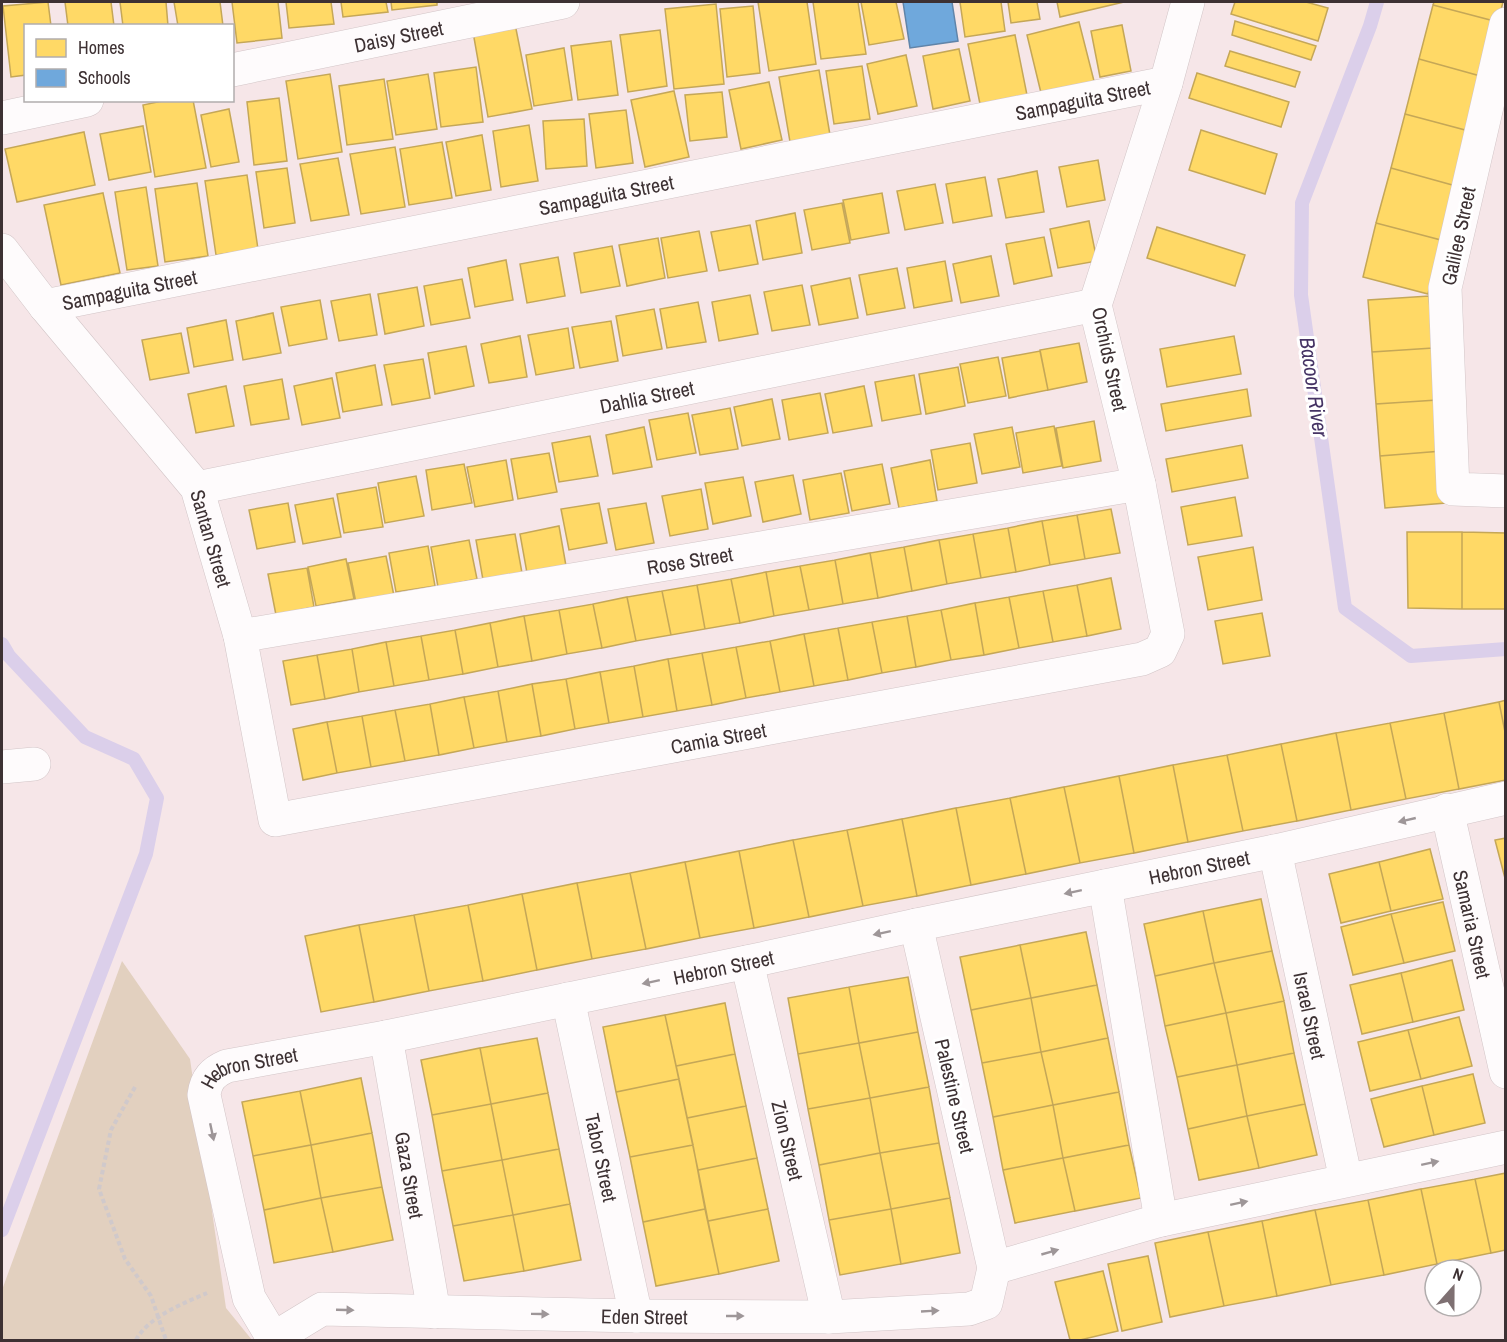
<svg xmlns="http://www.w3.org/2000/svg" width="1507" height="1342" font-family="'Archivo Narrow',sans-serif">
<rect width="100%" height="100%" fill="#f6e6e8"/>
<!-- green -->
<path fill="#e2d0bf" d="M122,961L190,1059L226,1308L252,1340H2V1290Z"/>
<!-- homes -->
<path fill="#ffd966" stroke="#c5a757" stroke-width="1.5" d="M48,2L51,26H26V75L11,77L3,6Z
M65,2H111L114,26H68Z
M120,2H166L168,26H123Z
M174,2H220L223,26H178Z
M232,2H278L282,38L237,43Z
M286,2H331L334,24L289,28Z
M341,2H386L388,12L343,17Z
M391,2H437V5L392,10Z
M758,2H807L816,64L769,71Z
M813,2H858L866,54L821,59Z
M861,2H896L904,39L869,45Z
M960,2H1001L1005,31L965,37Z
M1008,2H1037L1040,19L1011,23Z
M1057,2H1124L1060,17Z
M1235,2H1306L1328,8L1318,41L1231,14Z
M1434,2H1503L1498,22L1433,5Z
M716,4L724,84L674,89L665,9Z
M1433,5L1498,22L1484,77L1419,59Z
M753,6L760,73L727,77L720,9Z
M1235,21L1316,46L1311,60L1232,35Z
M1079,22L1095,85L1042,97L1027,35Z
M515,24L532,109L488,117L473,32Z
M1122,25L1131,71L1100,77L1091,31Z
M660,30L667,86L628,92L620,35Z
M1015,35L1028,100L981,109L968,44Z
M611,41L618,95L578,100L571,46Z
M564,48L572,100L534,106L526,55Z
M959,49L970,101L933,109L923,56Z
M1230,51L1300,72L1295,87L1225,66Z
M906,55L917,106L878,114L867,64Z
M1419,59L1484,77L1469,131L1405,114Z
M862,66L870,119L834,124L826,71Z
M476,67L483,122L441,127L434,73Z
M819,70L830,135L790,142L779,77Z
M1197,73L1289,102L1281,127L1189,98Z
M330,74L342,152L298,159L286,81Z
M428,74L437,129L396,135L387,81Z
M384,79L393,139L347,145L339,86Z
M769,82L782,140L741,149L729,90Z
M674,91L689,157L645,167L631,100Z
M722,92L727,137L690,141L685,95Z
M279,98L287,161L254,165L247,102Z
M167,100H193L206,168L155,177L143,105Z
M229,109L239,162L211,167L201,115Z
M626,110L633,163L596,168L589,114Z
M1405,114L1469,131L1456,186L1391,168Z
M584,119L587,166L546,169L543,121Z
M529,125L538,181L501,187L493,131Z
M143,126L151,172L109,180L100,134Z
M1201,130L1277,154L1265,194L1189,170Z
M84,132L95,185L17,202L5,149Z
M482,135L491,190L456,196L446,142Z
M442,142L452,198L409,205L400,149Z
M395,147L405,207L361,214L350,154Z
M338,158L349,215L311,221L300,164Z
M1098,160L1105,200L1067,207L1059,167Z
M287,168L295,223L264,228L256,172Z
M1391,168L1456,186L1441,240L1376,223Z
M1037,171L1044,212L1006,218L998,179Z
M247,175L258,249L216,255L205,181Z
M985,177L992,216L953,223L946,184Z
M197,183L208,256L165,262L155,189Z
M935,184L943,223L905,230L897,191Z
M146,187L158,266L127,270L115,192Z
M103,193L120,273L61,285L44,205Z
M882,193L889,233L851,240L843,200Z
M842,203L850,243L812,250L804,210Z
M795,213L802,253L763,260L756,221Z
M1089,221L1097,261L1058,268L1050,229Z
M1376,223L1441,240L1428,294L1363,277Z
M750,225L758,264L719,271L711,232Z
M1157,227L1245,255L1235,286L1147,258Z
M699,231L707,271L668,278L661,238Z
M1044,237L1052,276L1014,284L1006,244Z
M658,238L665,278L627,286L619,245Z
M612,246L620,286L581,293L574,253Z
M991,256L999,296L961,303L953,264Z
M558,257L565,296L527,303L520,264Z
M506,260L513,300L475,307L468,268Z
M945,261L952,301L914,308L907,268Z
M897,268L905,308L867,315L859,275Z
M850,278L858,318L819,325L811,286Z
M462,279L470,318L431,325L424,286Z
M802,285L810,325L772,331L764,292Z
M417,287L424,326L385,334L378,294Z
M370,294L377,335L339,341L331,301Z
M750,295L758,334L719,341L712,302Z
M1429,296L1433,348L1372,352L1368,300Z
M320,300L327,339L289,346L281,307Z
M698,302L706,342L667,348L660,309Z
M654,309L662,349L623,356L616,316Z
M273,313L281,353L243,360L236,321Z
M226,320L233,360L194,367L187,328Z
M611,321L618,361L580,368L572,327Z
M568,328L574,368L536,375L528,335Z
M181,333L189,373L150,380L142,340Z
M520,336L527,377L489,383L481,344Z
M1234,336L1241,374L1167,387L1160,349Z
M1079,343L1087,382L1048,390L1040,350Z
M466,346L474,386L435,394L428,353Z
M1433,348L1437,400L1376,404L1372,352Z
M1040,351L1048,390L1009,398L1002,358Z
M998,357L1006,396L968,403L960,364Z
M423,359L430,398L392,405L384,365Z
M375,365L382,405L343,412L336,373Z
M958,367L965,406L926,414L919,374Z
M914,375L921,414L882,421L875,382Z
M332,378L340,418L302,425L294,386Z
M282,379L289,419L251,425L244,386Z
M226,386L234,426L196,433L188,394Z
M864,386L872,426L833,433L825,394Z
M1247,389L1251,416L1166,431L1161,404Z
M820,393L828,433L789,440L782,400Z
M772,399L780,439L742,446L734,407Z
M1437,400L1442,451L1380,456L1376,404Z
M730,408L738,449L700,455L692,415Z
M688,413L696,453L657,460L649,420Z
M1094,421L1101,461L1063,468L1056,428Z
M1054,426L1062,466L1023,473L1016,433Z
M644,427L652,467L613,474L606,435Z
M1012,427L1020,467L982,474L974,434Z
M590,436L598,476L559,482L552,443Z
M970,443L977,483L938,490L931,450Z
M1242,445L1248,478L1172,492L1166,459Z
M1442,451L1446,503L1385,508L1380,456Z
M549,453L557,492L518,499L511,459Z
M506,460L513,500L475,507L467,467Z
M930,460L937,501L899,508L891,468Z
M464,464L472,503L432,510L426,470Z
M882,464L890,504L852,511L844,471Z
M841,473L849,513L810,520L803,480Z
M793,475L801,514L763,522L755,482Z
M416,476L424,516L385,523L378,483Z
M743,477L751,516L713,524L705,483Z
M376,487L383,527L344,533L337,494Z
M701,489L708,529L670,536L662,496Z
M1235,497L1242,536L1188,545L1181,507Z
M333,498L341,537L303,544L295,505Z
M288,503L295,542L257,549L249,510Z
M599,503L607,543L569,550L561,509Z
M646,503L654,543L616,550L608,509Z
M1111,509L1120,553L1085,559L1077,515Z
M1077,515L1085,559L1050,565L1042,521Z
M1042,521L1050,565L1016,572L1008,528Z
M559,526L566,566L527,573L520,534Z
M1008,528L1016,572L981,578L973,534Z
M1407,532H1462V609L1408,608Z
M1462,532L1506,533V609H1462Z
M515,534L522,573L483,580L476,540Z
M973,534L981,578L947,584L939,540Z
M469,540L477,579L438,587L431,547Z
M939,540L947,584L912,591L904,547Z
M428,546L435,586L396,592L389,553Z
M904,547L912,591L878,598L870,553Z
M1253,547L1262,600L1208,610L1198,557Z
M870,553L878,598L843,604L835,560Z
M386,556L394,596L356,603L348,563Z
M346,559L354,599L316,606L308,567Z
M835,560L843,604L809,610L800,566Z
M800,566L809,610L774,616L766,572Z
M307,568L314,607L276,615L268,574Z
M766,572L774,616L740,623L731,579Z
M1111,578L1121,629L1087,636L1077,585Z
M731,579L740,623L705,629L697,585Z
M697,585L705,629L671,635L662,591Z
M1077,585L1087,636L1053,642L1043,591Z
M662,591L671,635L636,641L627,597Z
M1043,591L1053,642L1019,648L1009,597Z
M627,597L636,641L602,648L593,604Z
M1009,597L1019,648L984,655L975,603Z
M975,603L984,655L951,660L941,610Z
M593,604L602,648L567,654L559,610Z
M559,610L567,654L532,661L524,616Z
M941,610L951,660L916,667L907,616Z
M1262,613L1270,656L1223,664L1215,621Z
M524,616L532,661L498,667L490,623Z
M907,616L916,667L882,673L872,622Z
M872,622L882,673L848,680L838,628Z
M490,623L498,667L463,674L455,630Z
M838,628L848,680L814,686L804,634Z
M455,630L463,674L429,680L421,636Z
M804,634L814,686L780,692L770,641Z
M421,636L429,680L394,686L386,642Z
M770,641L780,692L746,698L736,647Z
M386,642L394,686L359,692L352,649Z
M736,647L746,698L712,705L702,653Z
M352,649L359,692L325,699L317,655Z
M702,653L712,705L677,711L668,659Z
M317,655L325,699L291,705L283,661Z
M668,659L677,711L643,717L634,666Z
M634,666L643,717L609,723L600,672Z
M600,672L609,723L575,729L566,679Z
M566,679L575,729L541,736L532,684Z
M532,684L541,736L507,742L498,691Z
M498,691L507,742L474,748L464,697Z
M464,697L474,748L439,755L430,704Z
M1506,700V737L1499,702Z
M1499,702L1506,737V780L1459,789L1444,713Z
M430,704L439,755L405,761L395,710Z
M395,710L405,761L371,767L362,716Z
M1444,713L1459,789L1406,799L1390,723Z
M362,716L371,767L337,773L327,722Z
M327,722L337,773L303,780L293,729Z
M1390,723L1406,799L1351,810L1336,733Z
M1336,733L1351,810L1297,821L1281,744Z
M1281,744L1297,821L1243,831L1227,755Z
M1227,755L1243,831L1188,842L1173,765Z
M1173,765L1188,842L1134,853L1119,776Z
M1119,776L1134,853L1080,863L1064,787Z
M1064,787L1080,863L1026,874L1010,798Z
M1010,798L1026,874L971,885L956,808Z
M956,808L971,885L917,896L902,819Z
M902,819L917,896L863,906L847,830Z
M847,830L863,906L809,917L793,840Z
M1506,838V882L1495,840Z
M793,840L809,917L754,928L739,851Z
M1430,849L1443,899L1391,911L1379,862Z
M739,851L754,928L700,938L685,862Z
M685,862L700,938L646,949L630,873Z
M1379,862L1391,911L1341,923L1329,874Z
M630,873L646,949L592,959L577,883Z
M577,883L592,959L537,970L522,894Z
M522,894L537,970L483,981L468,905Z
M1261,899L1272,951L1214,963L1203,911Z
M1443,902L1455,951L1404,963L1391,914Z
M468,905L483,981L429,991L414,915Z
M1203,911L1214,963L1155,976L1144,924Z
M1391,914L1404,963L1353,975L1341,927Z
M414,915L429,991L374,1002L359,925Z
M359,925L374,1002L321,1012L305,936Z
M1086,932L1097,985L1031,998L1020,945Z
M1020,945L1031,998L971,1010L960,957Z
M1272,951L1284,1001L1226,1013L1214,963Z
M1452,960L1464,1010L1413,1022L1401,973Z
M1214,963L1226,1013L1165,1026L1155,976Z
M1401,973L1413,1022L1362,1034L1350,985Z
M908,977L918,1032L859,1043L849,987Z
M1097,985L1108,1038L1041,1052L1031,998Z
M849,987L859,1043L798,1054L788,998Z
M1031,998L1041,1052L982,1063L971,1010Z
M1284,1001L1294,1053L1237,1065L1226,1013Z
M725,1003L735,1054L676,1066L665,1015Z
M1226,1013L1237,1065L1177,1077L1165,1026Z
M665,1015L679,1079L616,1092L603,1027Z
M1459,1017L1472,1066L1421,1079L1408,1030Z
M1408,1030L1421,1079L1370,1091L1358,1042Z
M918,1032L929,1087L870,1098L859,1043Z
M537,1038L548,1093L491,1104L480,1048Z
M1108,1038L1119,1092L1053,1105L1041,1052Z
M859,1043L870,1098L808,1109L798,1054Z
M480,1048L491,1104L432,1115L421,1060Z
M1041,1052L1053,1105L993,1117L982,1063Z
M1294,1053L1305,1104L1247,1116L1237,1065Z
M735,1054L746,1106L687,1118L676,1066Z
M1237,1065L1247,1116L1188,1129L1177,1077Z
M1473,1074L1485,1123L1434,1135L1422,1086Z
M361,1078L372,1133L311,1145L300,1091Z
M679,1079L693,1145L630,1157L616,1092Z
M1422,1086L1434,1135L1384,1147L1371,1099Z
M929,1087L939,1143L880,1153L870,1098Z
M300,1091L311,1145L253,1156L242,1102Z
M1119,1092L1129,1145L1063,1158L1053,1105Z
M548,1093L559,1149L502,1160L491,1104Z
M870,1098L880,1153L819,1165L808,1109Z
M491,1104L502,1160L442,1171L432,1115Z
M1305,1104L1317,1155L1259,1168L1247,1116Z
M1053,1105L1063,1158L1003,1170L993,1117Z
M746,1106L757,1158L698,1170L687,1118Z
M1247,1116L1259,1168L1199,1180L1188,1129Z
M372,1133L382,1187L321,1198L311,1145Z
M939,1143L950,1198L891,1209L880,1153Z
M311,1145L321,1198L264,1210L253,1156Z
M693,1145L705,1209L643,1222L630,1157Z
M1129,1145L1141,1198L1075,1211L1063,1158Z
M559,1149L570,1204L513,1215L502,1160Z
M880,1153L891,1209L829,1220L819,1165Z
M757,1158L768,1209L708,1221L698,1170Z
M1063,1158L1075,1211L1015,1223L1003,1170Z
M502,1160L513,1215L453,1226L442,1171Z
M1506,1173V1250L1491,1253L1475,1179Z
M1475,1179L1491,1253L1437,1264L1421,1189Z
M382,1187L393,1240L333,1252L321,1198Z
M1421,1189L1437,1264L1384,1275L1368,1200Z
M321,1198L333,1252L274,1263L264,1210Z
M950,1198L960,1253L901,1264L891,1209Z
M1368,1200L1384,1275L1331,1285L1315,1210Z
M570,1204L581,1260L524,1271L513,1215Z
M705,1209L719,1274L656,1286L643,1222Z
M768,1209L779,1261L719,1274L708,1221Z
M891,1209L901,1264L840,1275L829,1220Z
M1315,1210L1331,1285L1277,1296L1262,1221Z
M513,1215L524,1271L464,1281L453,1226Z
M1262,1221L1277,1296L1224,1306L1208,1232Z
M1208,1232L1224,1306L1170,1317L1155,1243Z
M1148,1256L1162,1322L1122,1331L1108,1264Z
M1103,1271L1118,1331L1080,1340H1070L1055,1282Z"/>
<!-- schools -->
<path fill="#6fa8dc" stroke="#6084a9" stroke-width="1.5" d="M903,2H952L958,41L910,48Z"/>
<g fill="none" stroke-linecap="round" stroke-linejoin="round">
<!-- stream -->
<path stroke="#dbcfea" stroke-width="14" d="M1377,2L1370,26L1302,203L1301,295L1345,608L1411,656L1506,649
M2,644L9,656L85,737L134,759L157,798L146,854L2,1230"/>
<defs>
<g id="street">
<path d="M1506,24L1445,288L1453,489L1506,491"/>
<path id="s1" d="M232,70L563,2"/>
<path d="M2,118L87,100"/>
<path id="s2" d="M2,250L45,306L197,488L240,636L275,820L1142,659L1160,651L1168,634L1139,484L1095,305L1166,83L1188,2"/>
<path id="s3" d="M45,306L1166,83"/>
<path id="s4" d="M197,488L1095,305"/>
<path id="s5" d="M240,636L1139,484"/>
<path d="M2,767L34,764"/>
<path id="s6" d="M1447,810L1506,1072"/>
<path id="s7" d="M1275,851L1346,1180"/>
<path d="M1105,886L1161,1220"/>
<path id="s8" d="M747,962L829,1317"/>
<path id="s9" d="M568,999L636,1316"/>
<path id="s10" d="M386,1037L434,1312"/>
<path d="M994,1268L1161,1220L1506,1147"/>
<path id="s11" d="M273,1338L249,1298L204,1095C206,1079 213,1072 227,1066L386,1037L747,962L916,925L1275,851L1506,798"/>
<path id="s12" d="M271,1340L322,1309L636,1316L829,1317L969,1309L986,1303L994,1268L916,925"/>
</g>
</defs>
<!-- street casing -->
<use href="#street" stroke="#d2c5c7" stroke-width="34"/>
<!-- path -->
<path stroke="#d0c9cb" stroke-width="4" stroke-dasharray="4.5 3" stroke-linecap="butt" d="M135,1087L111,1130L99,1189L125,1259L151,1296L166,1340
M136,1340C148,1317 184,1303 207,1293"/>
<!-- street -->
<use href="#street" stroke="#fefbfc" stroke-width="33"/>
</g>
<!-- one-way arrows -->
<defs><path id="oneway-solid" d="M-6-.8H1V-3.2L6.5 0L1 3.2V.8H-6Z" transform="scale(1.5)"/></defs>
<g fill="#9e9698">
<use href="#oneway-solid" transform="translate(1407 820) rotate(167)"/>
<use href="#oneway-solid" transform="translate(1073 892) rotate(168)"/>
<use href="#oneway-solid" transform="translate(882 933) rotate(168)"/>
<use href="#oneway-solid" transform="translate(651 982) rotate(168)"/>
<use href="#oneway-solid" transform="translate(212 1132) rotate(78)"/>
<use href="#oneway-solid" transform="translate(1430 1163) rotate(-12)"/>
<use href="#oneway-solid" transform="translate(1239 1203) rotate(-12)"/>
<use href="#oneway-solid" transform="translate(1050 1252) rotate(-16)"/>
<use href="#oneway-solid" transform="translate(345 1310) rotate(2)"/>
<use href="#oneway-solid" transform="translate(930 1311) rotate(-3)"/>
<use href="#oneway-solid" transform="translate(540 1314) rotate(1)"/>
<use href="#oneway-solid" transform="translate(735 1316)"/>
</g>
<g text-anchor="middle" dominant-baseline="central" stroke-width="6" stroke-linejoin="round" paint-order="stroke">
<!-- street labels -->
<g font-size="20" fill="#3d3133" stroke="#fff">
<text stroke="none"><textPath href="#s1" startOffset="170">Daisy Street</textPath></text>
<text stroke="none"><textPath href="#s3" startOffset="1058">Sampaguita Street</textPath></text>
<text stroke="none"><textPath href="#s3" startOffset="572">Sampaguita Street</textPath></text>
<text transform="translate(1458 236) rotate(-78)">Galilee Street</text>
<text stroke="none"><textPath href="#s3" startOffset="86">Sampaguita Street</textPath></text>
<text transform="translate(1110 359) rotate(78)">Orchids Street</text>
<text stroke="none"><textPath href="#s4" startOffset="459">Dahlia Street</textPath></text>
<text stroke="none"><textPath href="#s2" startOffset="360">Santan Street</textPath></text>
<text stroke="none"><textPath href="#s5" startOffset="456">Rose Street</textPath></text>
<text stroke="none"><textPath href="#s2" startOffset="1100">Camia Street</textPath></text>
<text stroke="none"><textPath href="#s11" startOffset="1286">Hebron Street</textPath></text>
<text stroke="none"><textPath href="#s6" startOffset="117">Samaria Street</textPath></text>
<text stroke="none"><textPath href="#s11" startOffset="800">Hebron Street</textPath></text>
<text stroke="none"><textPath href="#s7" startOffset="168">Israel Street</textPath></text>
<text stroke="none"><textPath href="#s11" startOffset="314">Hebron Street</textPath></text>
<text transform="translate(955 1096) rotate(77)">Palestine Street</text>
<text stroke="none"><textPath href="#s8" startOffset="183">Zion Street</textPath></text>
<text stroke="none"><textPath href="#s9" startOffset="162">Tabor Street</textPath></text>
<text stroke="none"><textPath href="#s10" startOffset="140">Gaza Street</textPath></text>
<text stroke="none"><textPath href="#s12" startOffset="382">Eden Street</textPath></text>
</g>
<!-- water labels -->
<g font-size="21" font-style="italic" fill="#453364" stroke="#fff">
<text transform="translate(1314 387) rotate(82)">Bacoor River</text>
</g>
</g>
<!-- border -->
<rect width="1507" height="1342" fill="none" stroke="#3d3133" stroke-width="6"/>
<!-- legend -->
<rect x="24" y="24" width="210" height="78" fill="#ffffff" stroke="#b1adad" stroke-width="1.5"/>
<rect x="36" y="39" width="30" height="18" fill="#ffd966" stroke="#b1adad" stroke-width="1.5"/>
<text x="78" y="54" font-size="18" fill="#3d3133">Homes</text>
<rect x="36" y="69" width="30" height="18" fill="#6fa8dc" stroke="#b1adad" stroke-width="1.5"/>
<text x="78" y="84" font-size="18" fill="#3d3133">Schools</text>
<!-- north arrow -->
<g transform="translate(1453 1288) rotate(21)"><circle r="28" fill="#ffffff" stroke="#b1adad" stroke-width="1.5"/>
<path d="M0-4.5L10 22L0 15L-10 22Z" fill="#7e7072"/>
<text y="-9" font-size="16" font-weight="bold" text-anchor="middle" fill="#3d3133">N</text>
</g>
</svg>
